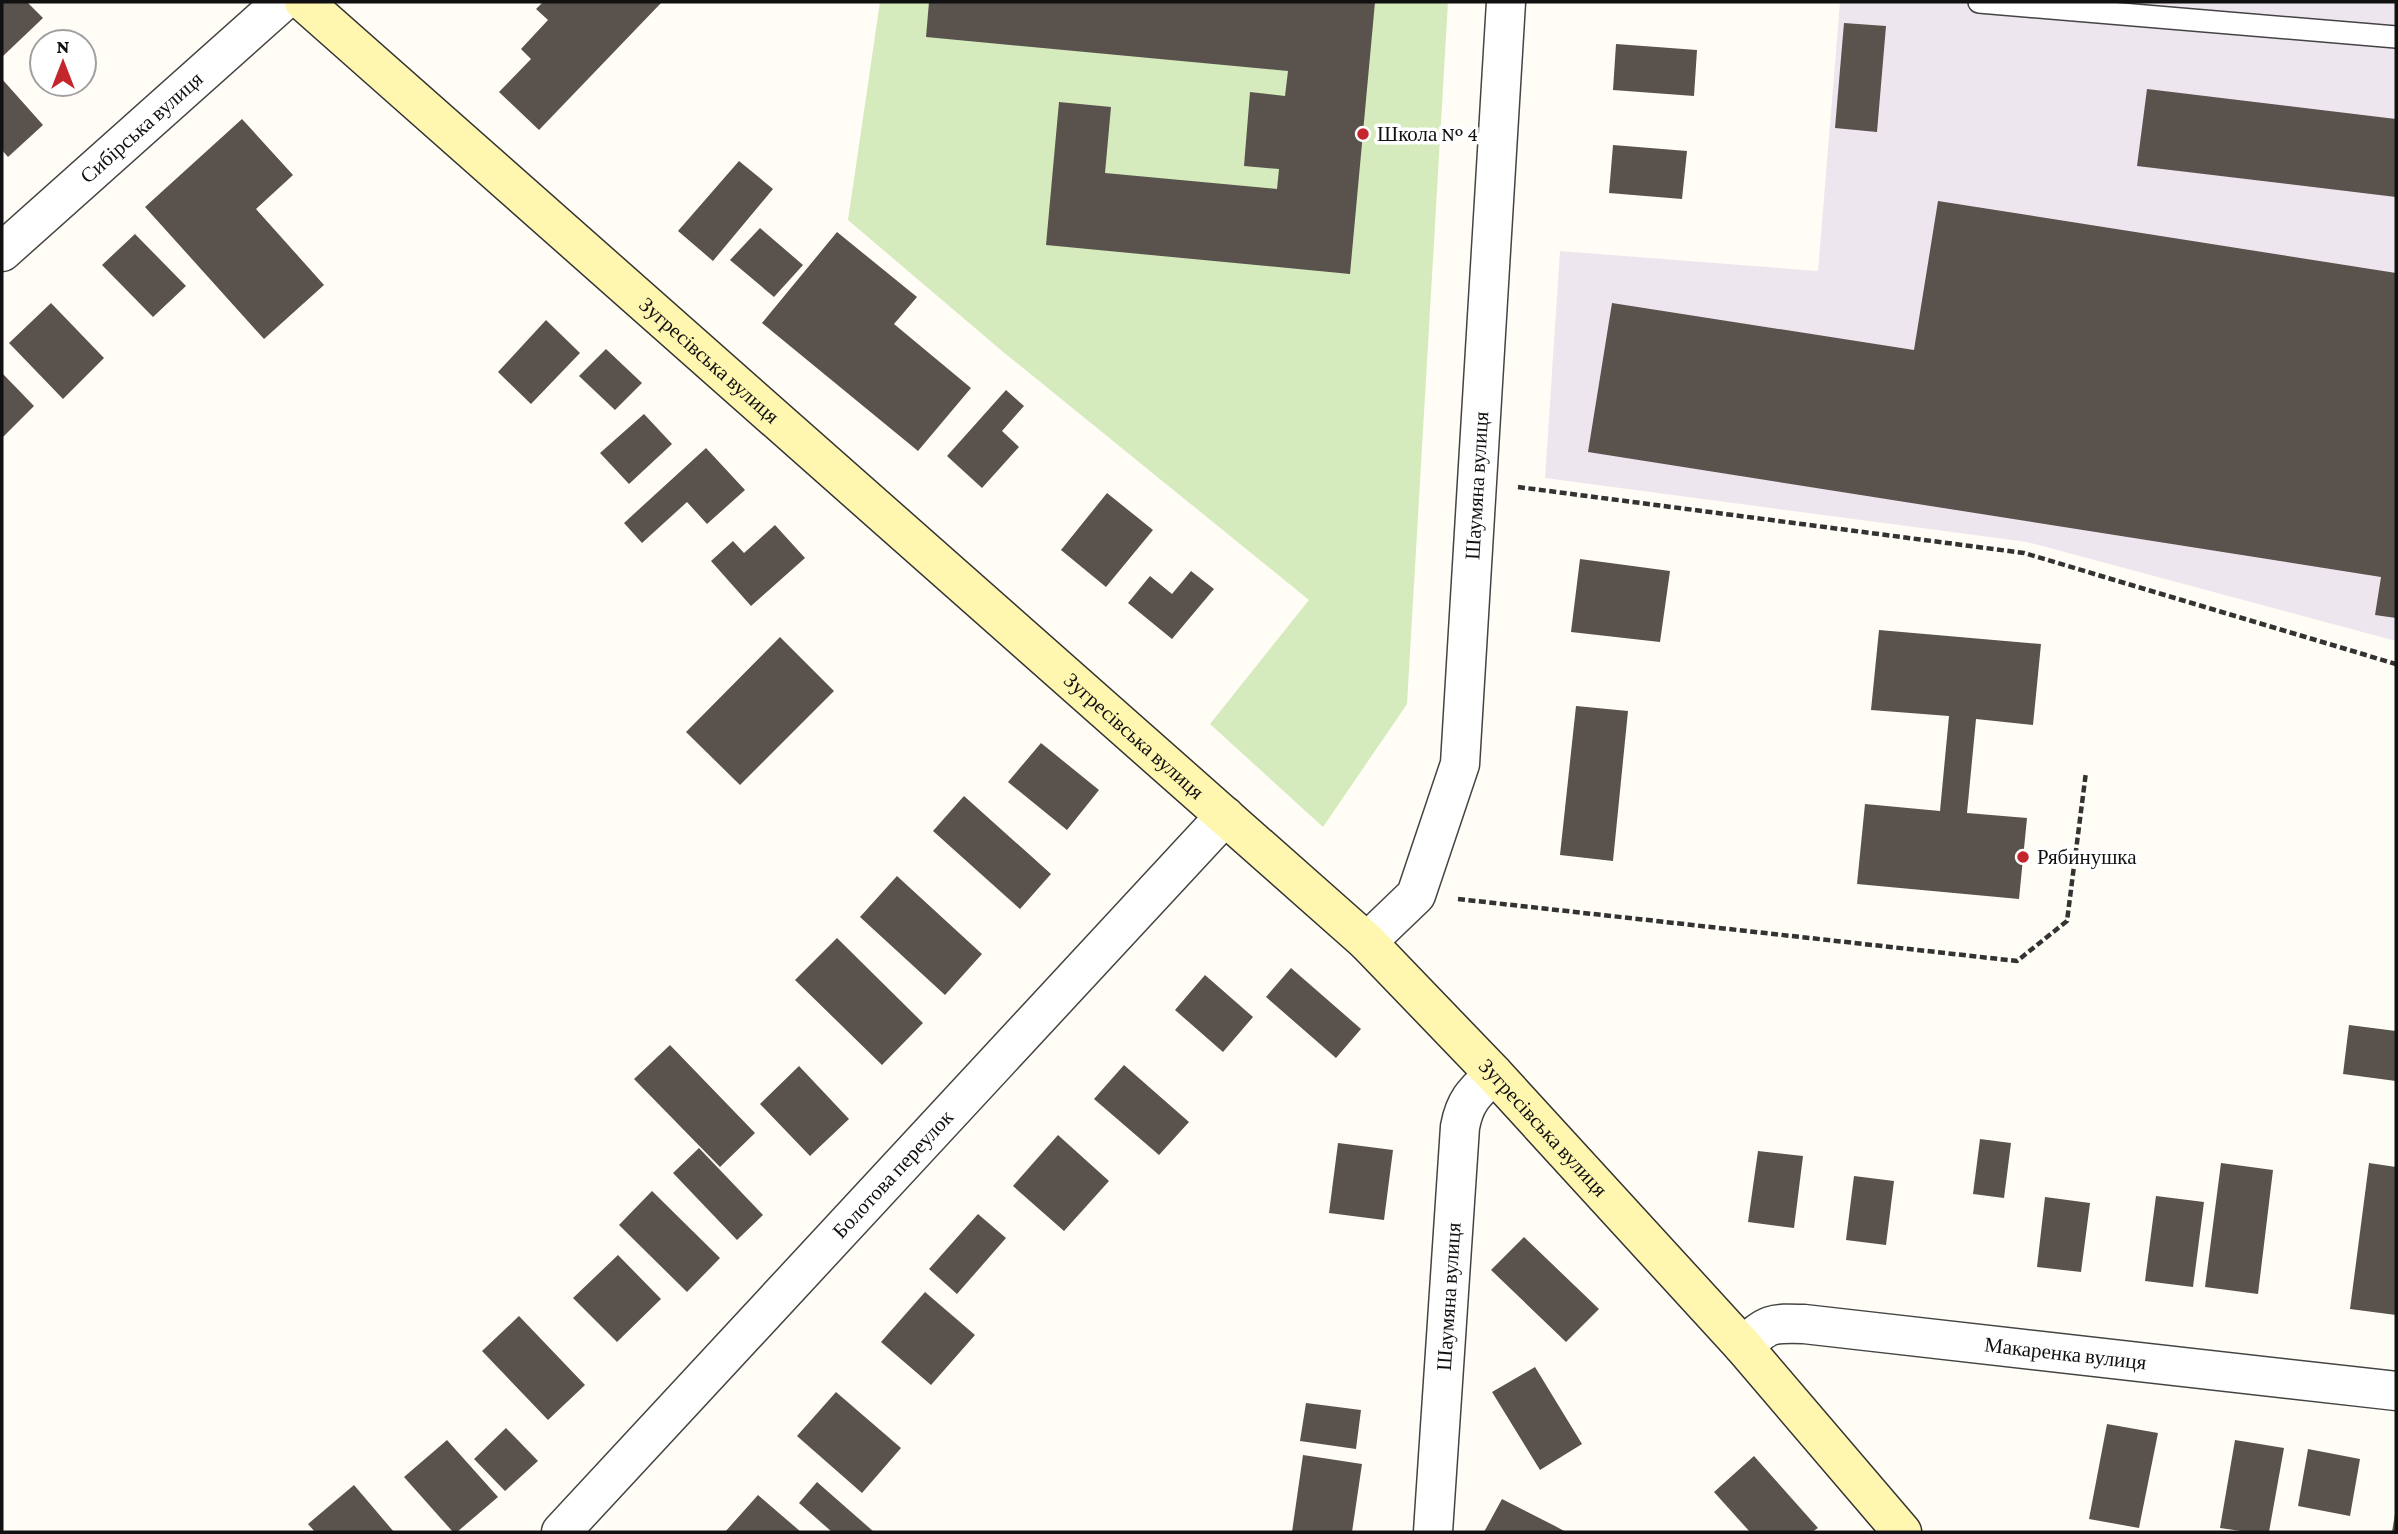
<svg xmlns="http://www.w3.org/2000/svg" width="2398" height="1534" font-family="'Crimson Pro',serif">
<rect width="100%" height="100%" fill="#fffdf5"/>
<!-- industrial -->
<path fill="#eee6ef" d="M1840,2H2396V641L2027,542L1545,478L1560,251L1818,271Z"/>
<!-- green -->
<path fill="#d5ebbd" d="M880,2H1448L1407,704L1323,827L1210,724L1309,600L1002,351L848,220Z"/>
<!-- building -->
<path fill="#5a524d" d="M2,2H27L43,18L2,57Z
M543,2H662L539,130L499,92L531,59L521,49L548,20L536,9Z
M929,2H1375L1350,274L1046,245L1059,102L1111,107L1105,173L1277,189L1279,169L1244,166L1250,92L1285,96L1288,71L926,37Z
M1844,23L1886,26L1877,132L1835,128Z
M1616,44L1697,50L1694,96L1613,90Z
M2,79L43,125L8,157L2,150Z
M2147,89L2396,119V197L2137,166Z
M242,119L293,175L256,209L324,285L264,339L145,207Z
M1613,145L1687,151L1682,199L1609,193Z
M739,161L773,189L713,261L678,231Z
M1938,201L2396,273V618L2375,615L2381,577L1588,452L1612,303L1914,350Z
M760,228L803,265L774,297L730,260Z
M837,232L917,297L894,324L971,388L918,451L762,323Z
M135,234L186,286L153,317L102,265Z
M51,303L104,358L63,399L9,343Z
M546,320L580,353L531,404L498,372Z
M606,349L642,383L615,410L579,376Z
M2,373L34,406L2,438Z
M1006,390L1024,406L1002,431L1019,447L982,488L947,456Z
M644,414L672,444L629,484L600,453Z
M706,448L745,490L707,524L687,502L642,543L624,523Z
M1107,493L1153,530L1106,587L1061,550Z
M775,525L805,558L751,606L711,561L733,541L744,553Z
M1580,559L1670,571L1660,642L1571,632Z
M1191,571L1214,589L1172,639L1128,603L1150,576L1172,594Z
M1879,630L2041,644L2033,725L1976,719L1967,813L2027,818L2019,899L1857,884L1865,804L1940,811L1949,716L1871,710Z
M780,637L834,691L740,785L686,732Z
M1576,706L1628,711L1613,861L1560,855Z
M1041,743L1099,790L1067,830L1008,782Z
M964,796L1051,874L1020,909L933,831Z
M897,876L982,954L945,995L860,917Z
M837,938L923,1023L882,1065L795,980Z
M1291,968L1361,1029L1336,1058L1266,997Z
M1205,975L1253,1017L1223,1052L1175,1010Z
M2349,1025L2396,1031V1081L2343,1074Z
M670,1045L755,1133L720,1167L634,1079Z
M1124,1065L1189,1122L1159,1155L1094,1099Z
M799,1066L849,1119L810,1156L760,1104Z
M1058,1135L1109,1181L1064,1231L1013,1186Z
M1980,1139L2011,1143L2004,1198L1973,1194Z
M1338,1143L1393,1150L1384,1220L1329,1213Z
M699,1148L763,1215L737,1240L673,1173Z
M1758,1151L1803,1156L1794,1228L1748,1222Z
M2221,1163L2273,1170L2258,1294L2205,1287Z
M2369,1163L2396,1167V1315L2350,1309Z
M1854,1176L1894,1181L1886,1245L1846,1240Z
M652,1191L720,1258L687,1292L619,1225Z
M2156,1196L2204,1202L2193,1287L2145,1281Z
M2045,1197L2090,1203L2081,1272L2037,1267Z
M978,1214L1006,1238L957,1294L929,1269Z
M1524,1237L1599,1309L1566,1342L1491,1270Z
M618,1255L661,1299L617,1342L573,1298Z
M925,1292L975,1335L931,1385L881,1342Z
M519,1316L585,1385L548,1420L482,1351Z
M1535,1367L1582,1444L1540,1470L1492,1392Z
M836,1392L901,1448L862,1493L797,1436Z
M1306,1403L1361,1410L1356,1449L1300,1441Z
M2107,1424L2158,1433L2139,1528L2089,1519Z
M506,1428L538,1461L505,1491L474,1459Z
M447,1440L498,1497L457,1532H453L404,1477Z
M2235,1440L2284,1448L2269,1532H2248L2220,1528Z
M2308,1449L2360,1459L2350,1516L2298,1506Z
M1303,1455L1362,1464L1352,1532H1292Z
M1754,1456L1818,1528L1812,1532H1750L1714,1492Z
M817,1482L874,1532H832L799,1503Z
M354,1485L394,1532H315L308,1524Z
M758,1495L801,1532H725Z
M1502,1499L1555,1526L1566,1532H1484Z
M2395,1514L2396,1532H2392Z"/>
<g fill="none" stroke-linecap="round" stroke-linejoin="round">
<defs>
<path id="lane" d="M1979,2L2396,37"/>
<g id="street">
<path id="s1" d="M2,252L282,2"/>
<path id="s2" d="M1367,942L1416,895L1460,764L1506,2"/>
<path id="s3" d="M1743,1346C1769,1323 1770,1323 1804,1324L2396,1391"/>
<path id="s4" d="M561,1532L1225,816"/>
<path id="s5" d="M1433,1532L1460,1127C1465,1100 1475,1092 1494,1074"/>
</g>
<g id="secondary">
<path id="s6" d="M304,2L1367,942L1494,1074L1743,1346L1902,1532"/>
</g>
</defs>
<!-- lane casing -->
<use href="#lane" stroke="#444" stroke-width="24"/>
<!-- street casing -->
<use href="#street" stroke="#444" stroke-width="41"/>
<!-- secondary casing -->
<use href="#secondary" stroke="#333" stroke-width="41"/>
<!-- path -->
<path stroke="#333" stroke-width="4.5" stroke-dasharray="7 3.5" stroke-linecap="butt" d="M1518,487L2024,553L2396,664
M1458,899L2017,961L2067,921L2086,772"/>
<!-- lane -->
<use href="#lane" stroke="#fff" stroke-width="21"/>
<!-- street -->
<use href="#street" stroke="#fff" stroke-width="38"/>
<!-- secondary -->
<use href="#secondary" stroke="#fff6b0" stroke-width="38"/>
</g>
<!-- markers -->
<g fill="#c4262e" stroke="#fff" stroke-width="2.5">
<circle cx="1363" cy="134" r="7"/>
<circle cx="2023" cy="857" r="7"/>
</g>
<g text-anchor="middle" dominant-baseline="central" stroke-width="7" stroke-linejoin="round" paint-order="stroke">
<!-- street labels -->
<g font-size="21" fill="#111" stroke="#fff">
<text stroke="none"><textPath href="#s1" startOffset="187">Сибірська вулиця</textPath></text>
<text stroke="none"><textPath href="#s6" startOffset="541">Зугресівська вулиця</textPath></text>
<text stroke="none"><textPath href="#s2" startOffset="485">Шаумяна вулиця</textPath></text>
<text stroke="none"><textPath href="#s6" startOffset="1108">Зугресівська вулиця</textPath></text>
<text stroke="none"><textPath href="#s6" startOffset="1675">Зугресівська вулиця</textPath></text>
<text stroke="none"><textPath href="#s4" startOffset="488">Болотова переулок</textPath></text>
<text stroke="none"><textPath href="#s5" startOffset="236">Шаумяна вулиця</textPath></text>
<text stroke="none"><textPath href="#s3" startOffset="331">Макаренка вулиця</textPath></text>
</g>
<!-- poi labels -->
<g font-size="21" fill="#111" stroke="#fff" text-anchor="start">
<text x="1377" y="134">Школа № 4</text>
<text x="2037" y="857">Рябинушка</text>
</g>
</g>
<!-- border -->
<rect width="2398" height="1534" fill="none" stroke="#111111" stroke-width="7"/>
<!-- north arrow -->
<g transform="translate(63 63)"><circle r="33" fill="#ffffff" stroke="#a0a0a0" stroke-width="2"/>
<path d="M0-5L12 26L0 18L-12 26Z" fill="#c4262e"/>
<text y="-10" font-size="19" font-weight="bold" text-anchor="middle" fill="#111111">N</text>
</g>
</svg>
